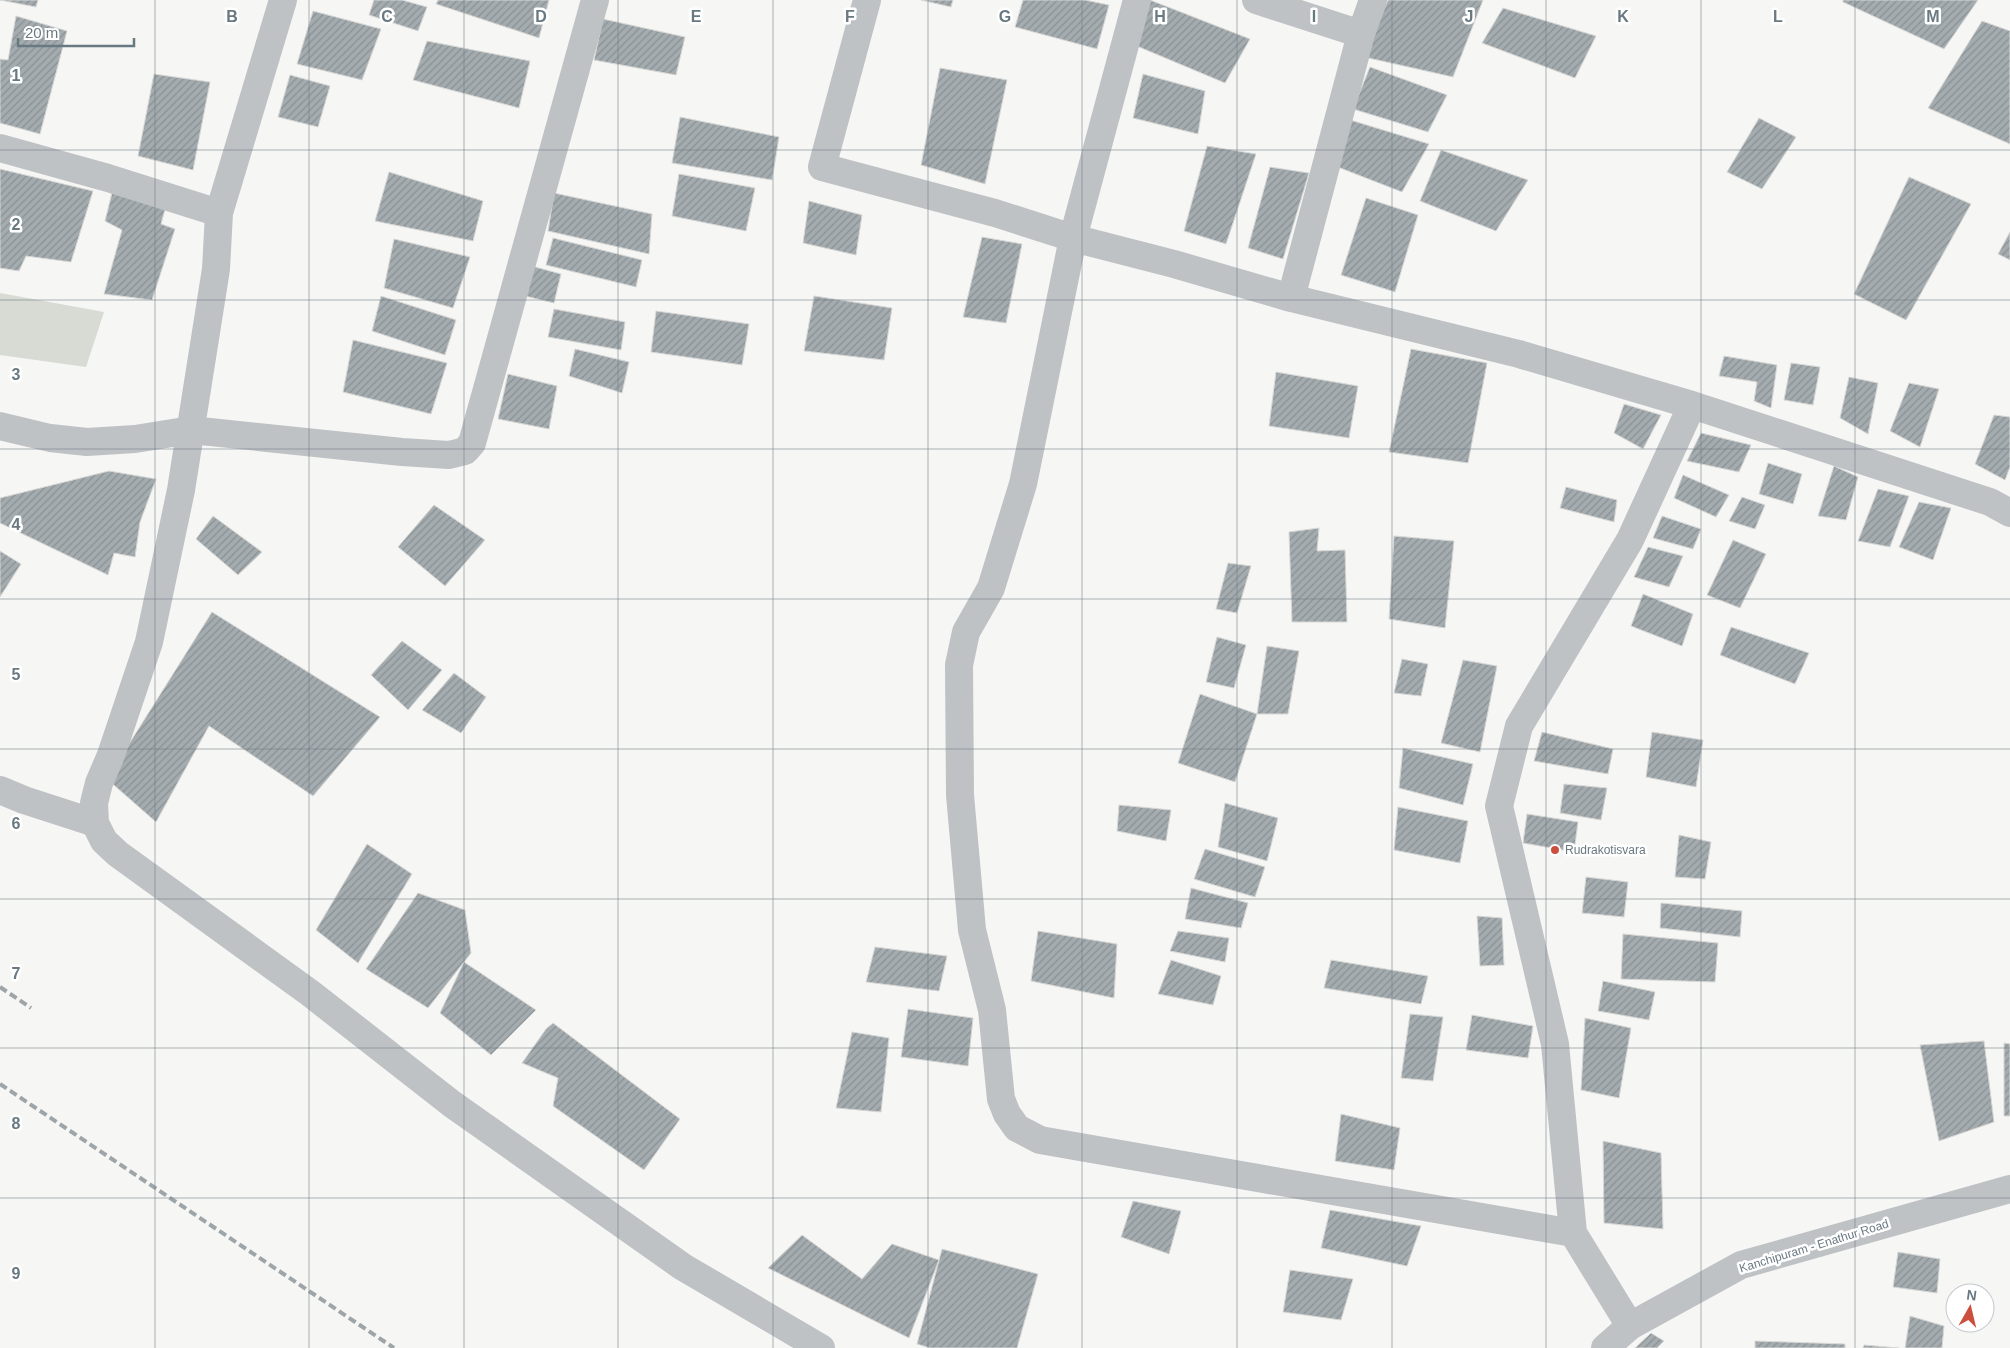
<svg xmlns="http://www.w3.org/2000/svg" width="2010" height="1348" font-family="Helvetica,sans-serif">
<defs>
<pattern id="building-hatch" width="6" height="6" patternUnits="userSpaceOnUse" patternTransform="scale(1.25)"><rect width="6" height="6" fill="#a4acb0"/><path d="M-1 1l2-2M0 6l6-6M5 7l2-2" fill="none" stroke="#8a9195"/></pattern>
</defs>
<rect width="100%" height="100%" fill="#f6f6f4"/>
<!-- green -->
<path fill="#d7dbd3" d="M0,293L104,312L86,367L0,355Z"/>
<!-- building -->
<path fill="url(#building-hatch)" stroke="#d8d8d6" d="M0,0H38L36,7Z
M374,0H402L427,7L418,31L369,15Z
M438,0H549L539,38L436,4Z
M921,0H953L951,7Z
M1023,0H1085L1109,5L1097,49L1015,27Z
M1150,0L1250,39L1225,83L1132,44Z
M1388,0H1483L1453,77L1364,57Z
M1843,0H1978L1944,49L1843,2Z
M1503,8L1596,36L1575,78L1482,43Z
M313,11L381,29L362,80L297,64Z
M16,16L67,31L40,134L0,123V59L8,60Z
M603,19L685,37L676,75L594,60Z
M1982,21L2010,31V144L1928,108Z
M427,41L530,61L519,108L413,80Z
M1370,67L1447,95L1428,132L1353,109Z
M940,68L1007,80L985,184L921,165Z
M154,74L210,82L193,170L138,156Z
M1143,74L1205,91L1198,134L1133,118Z
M290,75L330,86L318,127L278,117Z
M680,117L779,137L772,180L672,163Z
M1759,118L1796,137L1762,189L1727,172Z
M1347,119L1429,144L1402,192L1330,164Z
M1207,146L1256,154L1226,244L1184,231Z
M1441,150L1528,180L1496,231L1420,201Z
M1270,167L1309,173L1283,259L1248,248Z
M0,169L93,191L71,262L26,256L19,271L0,268Z
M389,172L483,201L473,241L375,221Z
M679,174L755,188L746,231L672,216Z
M1909,177L1971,204L1906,320L1854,294Z
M112,193L167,202L161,224L175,229L152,300L104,294L122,230L105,221Z
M554,193L652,214L649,254L548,231Z
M1366,198L1418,215L1395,292L1341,275Z
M809,201L862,215L856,255L803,243Z
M2010,232V260L1998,254Z
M982,237L1022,244L1006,323L963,317Z
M553,238L642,260L636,287L546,265Z
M394,239L470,257L453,308L384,288Z
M528,265L561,274L554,303L521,295Z
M381,296L456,320L445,355L372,331Z
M814,296L892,308L884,360L804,351Z
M554,309L625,322L621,350L548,337Z
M656,311L749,324L742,365L651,352Z
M353,340L447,363L431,414L343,392Z
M575,349L629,362L622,393L569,376Z
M1411,349L1487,363L1468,463L1389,452Z
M1724,356L1777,365L1771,408L1754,401L1757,382L1719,376Z
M1791,363L1820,367L1813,405L1784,400Z
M1276,372L1358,386L1349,438L1269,426Z
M508,374L557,386L549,429L498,419Z
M1849,377L1878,383L1868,434L1840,418Z
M1909,383L1939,389L1920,447L1890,431Z
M1624,404L1661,415L1643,449L1614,433Z
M1994,415L2010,417V467L2005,480L1975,464Z
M1701,433L1751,445L1739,472L1687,461Z
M1768,463L1802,474L1793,504L1759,494Z
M1834,466L1858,477L1846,520L1818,516Z
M109,471L156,479L140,522L135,557L114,553L108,575L0,523V498Z
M1683,475L1729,495L1716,517L1674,498Z
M1566,487L1617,500L1614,522L1560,508Z
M1878,489L1909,496L1890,547L1858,541Z
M1742,497L1765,505L1755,529L1729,521Z
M1919,502L1951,508L1933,560L1899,547Z
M434,505L485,540L445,586L398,547Z
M213,516L262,552L238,575L196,539Z
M1662,516L1701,529L1693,549L1653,538Z
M1319,528L1317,551L1345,550L1347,622H1292L1289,532Z
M1394,536L1454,541L1445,628L1389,619Z
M1733,540L1766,554L1740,608L1707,595Z
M1648,547L1683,556L1669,587L1634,577Z
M0,551L21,564L0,597Z
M1228,563L1251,566L1237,613L1216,609Z
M1643,594L1693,614L1682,646L1631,626Z
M212,612L380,717L313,796L209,726L156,822L107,779Z
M1731,627L1809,653L1795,684L1720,655Z
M1217,637L1246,645L1234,688L1206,682Z
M402,641L442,670L408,710L371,675Z
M1267,646L1299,651L1288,714H1257Z
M1402,659L1428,664L1421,696L1394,693Z
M1463,660L1497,666L1480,752L1441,743Z
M454,673L486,697L461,733L422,710Z
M1200,694L1257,714L1235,782L1178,763Z
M1542,732L1613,749L1608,774L1534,761Z
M1652,732L1703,740L1696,787L1646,777Z
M1403,748L1473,764L1463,805L1399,788Z
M1564,784L1607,788L1601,820L1560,813Z
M1225,803L1278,818L1267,861L1218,847Z
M1119,805L1171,810L1166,841L1117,831Z
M1398,807L1468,821L1460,863L1394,850Z
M1527,814L1578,822L1574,852L1523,843Z
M1679,835L1711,842L1705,879L1675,877Z
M367,844L412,874L358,963L316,930Z
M1205,849L1265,867L1255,897L1194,879Z
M1586,877L1628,882L1624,917L1582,913Z
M1191,888L1248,903L1241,928L1185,919Z
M418,893L465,910L471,953L428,1008L366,969Z
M1661,903L1742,911L1740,937L1660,928Z
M1477,916L1502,918L1504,965L1480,966Z
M1038,931L1117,944L1114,998L1031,981Z
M1178,931L1229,938L1225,962L1170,951Z
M1623,934L1718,943L1715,982L1621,979Z
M875,947L947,956L939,991L866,982Z
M1171,960L1221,976L1213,1005L1158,994Z
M1331,960L1428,976L1421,1004L1324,988Z
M464,962L536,1010L491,1055L440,1013Z
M1603,981L1655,992L1649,1020L1598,1011Z
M908,1009L973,1018L968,1066L901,1057Z
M1410,1014L1443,1017L1433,1081L1401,1078Z
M1472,1015L1533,1026L1528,1058L1466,1050Z
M1585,1018L1631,1028L1619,1098L1581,1090Z
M553,1023L680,1119L644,1170L553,1106L558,1078L522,1063L546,1029Z
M852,1032L889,1038L881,1112L836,1108Z
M1984,1041L1994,1122L1939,1141L1920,1045Z
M2004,1043L2010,1044V1116H2004Z
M1341,1114L1400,1128L1394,1170L1335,1161Z
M1603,1141L1661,1153L1663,1229L1604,1223Z
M1133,1201L1181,1211L1169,1254L1121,1237Z
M1330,1210L1421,1226L1407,1266L1321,1248Z
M802,1235L862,1279L892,1244L939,1260L909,1338L768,1268Z
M942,1249L1038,1274L1017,1348H930L917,1344Z
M1898,1252L1940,1259L1937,1293L1893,1287Z
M1290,1270L1353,1279L1341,1320L1283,1312Z
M1910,1316L1944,1326L1942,1348H1905Z
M1651,1333L1664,1341L1657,1348H1635Z
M1755,1341L1845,1344V1348H1755Z
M1864,1345L1899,1348H1863Z"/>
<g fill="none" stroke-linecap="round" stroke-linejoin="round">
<!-- minor -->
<path stroke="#bec2c5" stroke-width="28" d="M867,0L822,167L995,213L1073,238L1174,264L1291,298L1519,354L1692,405L1630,540L1519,726L1499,806L1555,1044L1573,1233L1630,1326
M1137,0L1073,238L1023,484L991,588L966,632L959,665L960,795L972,930L992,1010L1001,1099L1007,1114L1017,1128L1040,1140L1573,1233
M1256,0L1361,34
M0,148L108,178L219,213L283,0
M219,213L216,269L181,490L149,642L111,755L99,783L94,803L95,823L104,841L118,854L310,993L452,1104L683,1267L821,1348
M1291,298L1361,34L1373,0
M1692,405L1990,502L2010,513
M0,426L50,438L87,442L135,439L191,430L402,452L449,455L465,451L472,443L595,0
M0,790L24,800L95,823"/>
<!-- tertiary -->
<path stroke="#bec2c5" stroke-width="28" d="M1605,1348L1630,1326L1741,1265L2010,1189"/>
<!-- rail -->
<path stroke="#9ea5a9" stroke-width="4" stroke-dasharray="8 4" stroke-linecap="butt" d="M0,987L31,1008
M0,1084L394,1348"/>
</g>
<!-- grid -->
<path fill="none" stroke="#697981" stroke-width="1" stroke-opacity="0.55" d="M155,0V1348M309,0V1348M464,0V1348M618,0V1348M773,0V1348M928,0V1348M1082,0V1348M1237,0V1348M1392,0V1348M1546,0V1348M1701,0V1348M1855,0V1348M0,150H2010M0,300H2010M0,449H2010M0,599H2010M0,749H2010M0,899H2010M0,1048H2010M0,1198H2010"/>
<!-- markers -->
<circle fill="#cc4f3e" stroke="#fff" stroke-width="2" cx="1555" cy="850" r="5"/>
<g text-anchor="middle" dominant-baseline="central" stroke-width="5" stroke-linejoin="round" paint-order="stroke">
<!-- poi labels -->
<g font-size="12" fill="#697981" stroke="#fff" text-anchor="start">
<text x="1565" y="850">Rudrakotisvara</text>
</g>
<!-- street labels -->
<g font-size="12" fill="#697981" stroke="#fff">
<text transform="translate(1814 1246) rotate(-17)">Kanchipuram - Enathur Road</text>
</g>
</g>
<g font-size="16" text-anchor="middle" font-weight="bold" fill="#697981" stroke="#fff" stroke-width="5" stroke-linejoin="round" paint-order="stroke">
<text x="232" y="22">B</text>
<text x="387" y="22">C</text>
<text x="541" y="22">D</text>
<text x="696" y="22">E</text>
<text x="850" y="22">F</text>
<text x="1005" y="22">G</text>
<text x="1160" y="22">H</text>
<text x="1314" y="22">I</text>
<text x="1469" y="22">J</text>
<text x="1623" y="22">K</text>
<text x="1778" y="22">L</text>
<text x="1933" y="22">M</text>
<text x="16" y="81">1</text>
<text x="16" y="230">2</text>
<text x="16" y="380">3</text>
<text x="16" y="530">4</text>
<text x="16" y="680">5</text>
<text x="16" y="829">6</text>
<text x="16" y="979">7</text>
<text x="16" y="1129">8</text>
<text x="16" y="1279">9</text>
</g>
<!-- north arrow -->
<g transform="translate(1970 1308) rotate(8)"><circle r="24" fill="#ffffff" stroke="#c3c9cd"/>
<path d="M0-4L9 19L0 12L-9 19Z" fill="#cc4f3e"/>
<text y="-8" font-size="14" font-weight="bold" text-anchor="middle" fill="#697981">N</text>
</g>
<!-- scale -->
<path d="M18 38v8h116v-8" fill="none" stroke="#697981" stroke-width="2.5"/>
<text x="25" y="38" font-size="15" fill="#697981" stroke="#ffffff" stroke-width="4" paint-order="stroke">20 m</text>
</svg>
